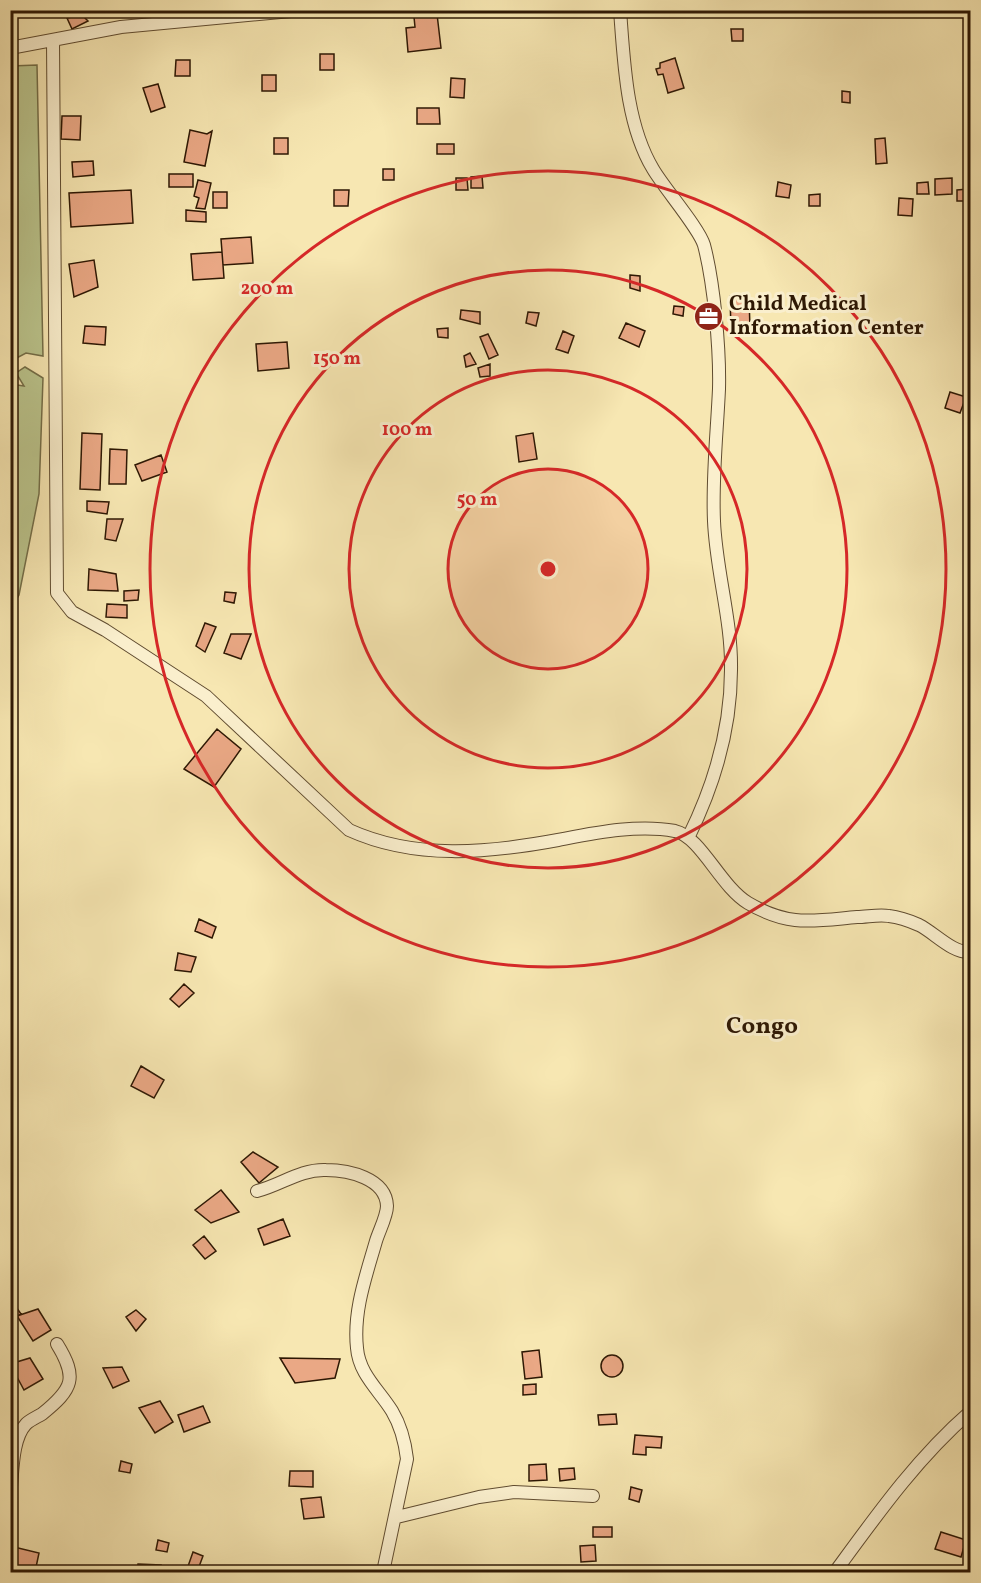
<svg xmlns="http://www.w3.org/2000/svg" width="981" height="1583" font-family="Vollkorn,serif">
<rect width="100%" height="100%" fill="#f7e7b2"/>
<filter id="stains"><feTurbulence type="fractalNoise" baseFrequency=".00333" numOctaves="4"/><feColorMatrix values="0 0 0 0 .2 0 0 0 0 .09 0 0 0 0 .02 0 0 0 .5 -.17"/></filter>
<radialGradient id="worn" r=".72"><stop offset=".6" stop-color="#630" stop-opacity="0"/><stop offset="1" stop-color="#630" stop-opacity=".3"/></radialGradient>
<!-- green -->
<path fill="#bbc58d" stroke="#746e48" stroke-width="1.5" d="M37,65L43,356L26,353L11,361V66Z
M25,367L43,378L39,494L19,595L11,609V384L24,386L16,373Z"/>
<!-- building -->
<path fill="#eaa885" stroke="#2e1804" stroke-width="1.5" d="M437,14L441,48L408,52L406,28L415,27L414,17Z
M82,15L88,21L72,29L67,18Z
M731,29H743V41H732Z
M320,54H334V70H320Z
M675,58L684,88L668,93L663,74L658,75L656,69L660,68V63Z
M176,60H190V76H175Z
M262,75H276V91H262Z
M451,78L465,79L464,98L450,97Z
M158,84L165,107L151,112L143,88Z
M842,91L850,92V103L842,102Z
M417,108H439L440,124H417Z
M62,116H81L80,140L61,139Z
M190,130L207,134L212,131L205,166L184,162Z
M274,138H288V154H274Z
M885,138L887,163L876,164L875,139Z
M437,144H454V154H437Z
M93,161L94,175L73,177L72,162Z
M383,169H394V180H383Z
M169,174H193V187H169Z
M482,176L483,188H471V177Z
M456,178H467L468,190H456Z
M952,178V194L935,195V179Z
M198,180L211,183L205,209L196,208L199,198L194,196Z
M778,182L791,185L789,198L776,196Z
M928,182L929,194H917V183Z
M968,189V201H957V190Z
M131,190L133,223L71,227L69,193Z
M334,190H349L348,206H334Z
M213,192H227V208H213Z
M820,194V206H809V195Z
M899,198L913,199L912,216L898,215Z
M186,210L206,212V222L186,221Z
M251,237L253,263L223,265L221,239Z
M222,252L224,278L193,280L191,254Z
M94,260L98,287L74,297L69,264Z
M630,275L640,276V291L630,288Z
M749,295L750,330H731L730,296Z
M674,306L684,307L683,316L673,314Z
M461,310L480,312V324L460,319Z
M528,312L539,313L536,326L526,323Z
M626,323L645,331L639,347L619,338Z
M85,326L106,327L105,345L83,343Z
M448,328V338L438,337L437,329Z
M563,331L574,336L568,353L556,349Z
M488,334L498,355L489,359L480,337Z
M287,342L289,368L258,371L256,344Z
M470,353L476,364L466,367L464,356Z
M490,364V376L480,377L478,368Z
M950,392L966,397L960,413L945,408Z
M82,433L102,434L100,490L80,489Z
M533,433L537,459L519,462L516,436Z
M110,449L127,450L126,484H109Z
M161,455L167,472L142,481L135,465Z
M87,501L109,502L107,514L87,511Z
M107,519H123L116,541L105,539Z
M89,569L116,574L118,591L88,590Z
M139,590L138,600L124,601V591Z
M225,592L236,593L234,603L224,601Z
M107,604L127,605V618L106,617Z
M205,623L216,627L205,652L196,646Z
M231,634H251L241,659L224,653Z
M217,729L241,749L214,787L184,769Z
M199,919L216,927L212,938L195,931Z
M178,953L196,957L191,972L175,970Z
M184,984L194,993L179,1007L170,999Z
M141,1066L164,1080L154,1098L131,1086Z
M253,1152L278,1167L259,1183L241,1162Z
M221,1190L239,1212L211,1223L195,1210Z
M283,1219L290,1236L264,1245L258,1229Z
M204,1236L216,1251L205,1259L193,1245Z
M10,1298L21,1314L10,1320Z
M38,1309L51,1330L33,1341L17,1316Z
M136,1310L146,1319L136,1331L126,1317Z
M539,1350L542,1377L525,1379L522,1352Z
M601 1366a11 11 0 1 1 22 0a11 11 0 1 1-22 0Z
M30,1358L43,1379L24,1390L10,1364Z
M280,1358L340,1359L335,1378L295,1383Z
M122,1367L129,1381L113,1388L103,1368Z
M536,1384V1394L523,1395V1385Z
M160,1401L173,1422L155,1433L139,1408Z
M203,1406L210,1422L184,1432L178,1415Z
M616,1414L617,1424L599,1425L598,1415Z
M635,1435L662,1437L661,1448L646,1447V1455L633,1454Z
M121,1461L132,1464L130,1473L119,1471Z
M546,1464L547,1480L529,1481V1465Z
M574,1468L575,1479L560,1481L559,1469Z
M290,1471H313V1487L289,1486Z
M631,1487L642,1490L639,1502L629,1499Z
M321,1497L324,1517L304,1519L301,1499Z
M593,1527H612V1537H593Z
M941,1532L966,1540L961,1557L935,1549Z
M158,1540L169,1543L167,1552L156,1550Z
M595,1545L596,1561L581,1562L580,1546Z
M14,1547L39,1553L35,1572L10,1566Z
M193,1552L203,1556L197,1572H186Z
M138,1564L161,1565L160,1572H137Z"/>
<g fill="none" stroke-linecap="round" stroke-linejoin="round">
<defs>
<path id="street" d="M620,10C624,62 626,124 653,169C664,188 699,228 704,245C714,283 720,349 719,389C717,433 712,477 714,521C716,571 732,620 731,670C731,727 714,785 689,836
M53,41L57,593L72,612L105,630L206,696L349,830C415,860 488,853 558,840C595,833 637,824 675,831C701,837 720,886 748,903C789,927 812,921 857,917C867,917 879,914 889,916C898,917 910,921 919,925C935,933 952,953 970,952
M10,48L121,27L302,10
M257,1191C281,1185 300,1169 326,1170C348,1170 386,1178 387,1206C387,1216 379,1231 376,1241C366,1276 353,1311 357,1348C359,1374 379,1390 392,1411C401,1426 405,1442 407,1459L383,1572
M10,1496C13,1475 11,1440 26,1424C30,1420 37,1417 42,1414C73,1389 78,1378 57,1344
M397,1517L479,1497L514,1492L593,1496
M835,1572C876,1516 917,1458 970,1412"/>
</defs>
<!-- street casing -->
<use href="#street" stroke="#604c30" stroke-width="14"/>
<!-- street -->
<use href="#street" stroke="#faefcd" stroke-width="12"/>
</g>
<!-- distance rings -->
<circle cx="548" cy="569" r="100" fill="#d62828" fill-opacity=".12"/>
<g fill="none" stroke="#d62828" stroke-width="3">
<circle cx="548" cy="569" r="100"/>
<circle cx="548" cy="569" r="199"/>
<circle cx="548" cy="569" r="299"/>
<circle cx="548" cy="569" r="398"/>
</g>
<!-- icons -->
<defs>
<symbol id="office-disc" viewBox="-11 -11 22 22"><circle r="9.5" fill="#8f2418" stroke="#faefcd"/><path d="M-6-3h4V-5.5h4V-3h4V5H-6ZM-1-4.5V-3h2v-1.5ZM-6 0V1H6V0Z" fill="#fff"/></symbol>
</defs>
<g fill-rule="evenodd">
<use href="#office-disc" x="692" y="300" width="33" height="33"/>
</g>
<g text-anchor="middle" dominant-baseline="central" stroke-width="6" stroke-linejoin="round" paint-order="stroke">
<!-- poi labels -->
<g font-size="21" font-weight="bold" fill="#2e1804" stroke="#faefcd" text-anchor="start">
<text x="729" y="304">Child Medical<tspan x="729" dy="24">Information Center</tspan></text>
</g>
<!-- quarter labels -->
<g font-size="24" font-weight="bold" fill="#2e1804" stroke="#faefcd">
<text x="762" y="1027">Congo</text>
</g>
</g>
<circle cx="548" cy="569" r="9" fill="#d62828" stroke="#faefcd" stroke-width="3"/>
<g font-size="18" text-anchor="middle" font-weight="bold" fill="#d62828" stroke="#faefcd" stroke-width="6" stroke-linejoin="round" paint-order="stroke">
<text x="267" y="294">200 m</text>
<text x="337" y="364">150 m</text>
<text x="407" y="435">100 m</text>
<text x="477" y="505">50 m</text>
</g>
<!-- margin -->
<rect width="981" height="1583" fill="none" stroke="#f7e7b2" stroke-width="36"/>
<rect x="12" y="12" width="957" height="1559" fill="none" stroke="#2e1804" stroke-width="3"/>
<rect x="18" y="18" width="945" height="1547" fill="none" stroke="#2e1804" stroke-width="1.5"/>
<rect width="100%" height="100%" filter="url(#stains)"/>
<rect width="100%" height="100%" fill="url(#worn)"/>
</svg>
